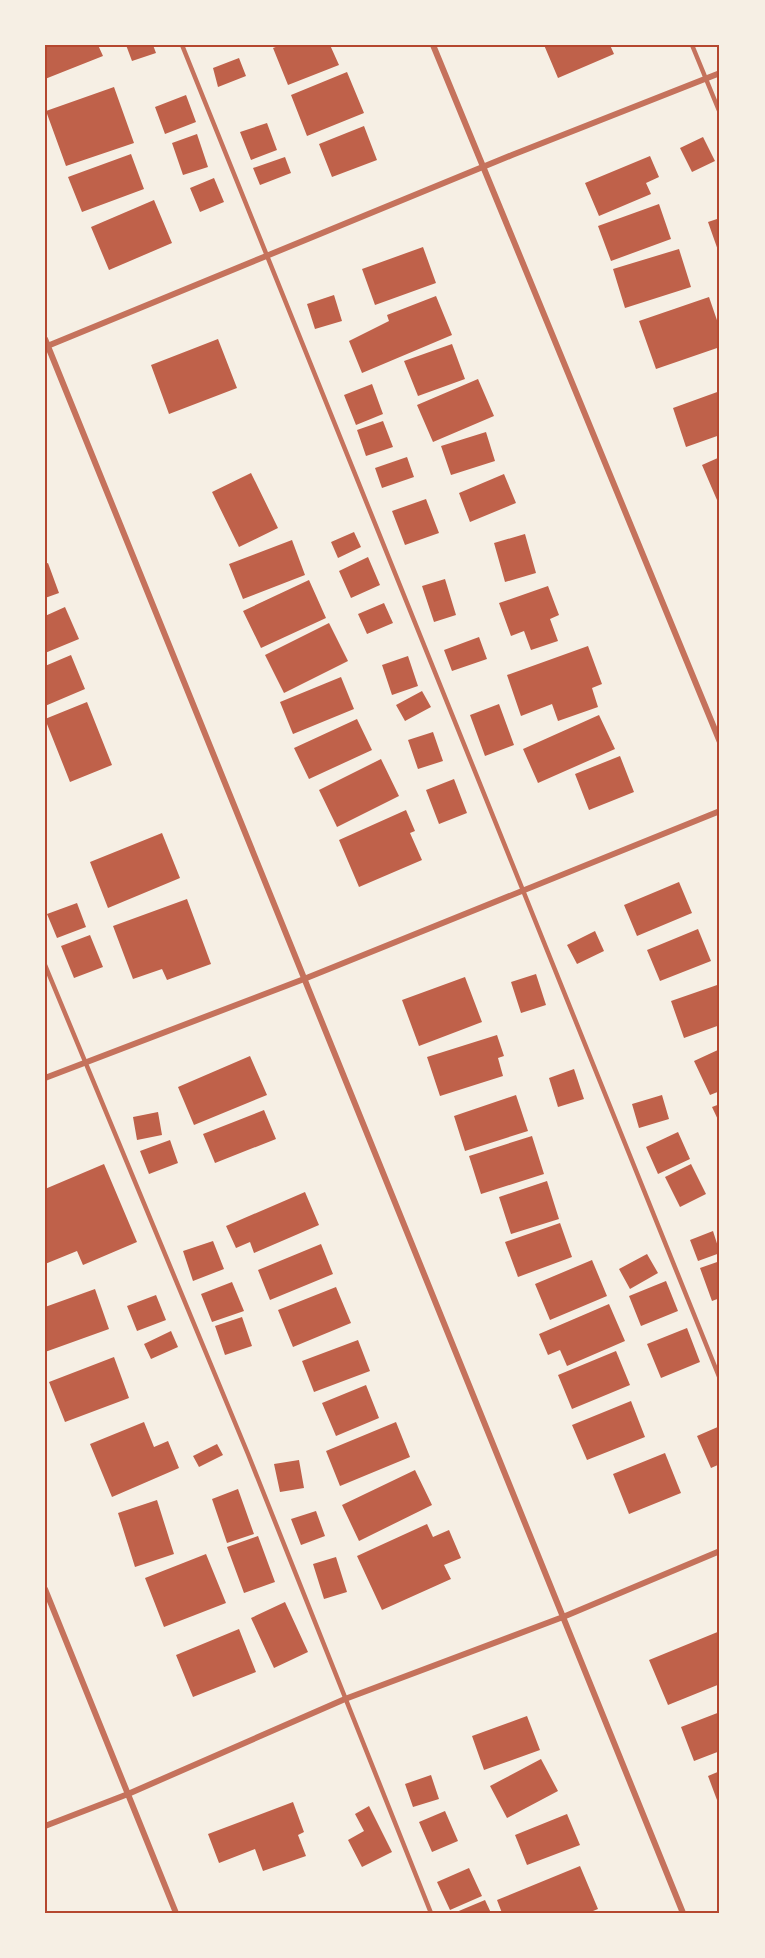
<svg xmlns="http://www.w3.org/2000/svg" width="765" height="1958" font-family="Lato,sans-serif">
<rect width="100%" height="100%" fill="#f6efe4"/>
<!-- building -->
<path fill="#bf614a" d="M45,45H98L103,56L45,79Z
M126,45H153L156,53L132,61Z
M281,45H330L339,65L288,85L273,48Z
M544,45H610L614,54L558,78Z
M239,58L246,76L218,87L213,68Z
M347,72L364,113L307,136L291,95Z
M114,87L134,143L66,166L46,111Z
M186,95L196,122L165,134L155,107Z
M267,123L277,150L251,160L240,132Z
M364,126L377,160L332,177L319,144Z
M197,134L208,167L183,175L172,143Z
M703,137L715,161L692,172L680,148Z
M131,154L144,189L82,212L68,177Z
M650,156L659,177L646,183L651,194L599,216L585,183Z
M285,157L291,173L260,185L253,168Z
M214,178L224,202L200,212L190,188Z
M154,200L172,243L109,270L91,227Z
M659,204L671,239L611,261L598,226Z
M720,218V256L708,222Z
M423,247L436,283L375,305L362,269Z
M679,249L691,287L625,308L613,269Z
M334,295L342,321L315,329L307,304Z
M436,296L452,335L362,373L349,341L389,321L387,315Z
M709,297L720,329V347L656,369L639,321Z
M218,339L237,388L169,414L151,365Z
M452,344L465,379L418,396L404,361Z
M478,379L494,416L433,442L417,405Z
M372,384L383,414L356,425L344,395Z
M720,391V435L686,447L673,408Z
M383,421L393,447L366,456L357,430Z
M486,432L495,461L451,475L441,446Z
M407,457L414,477L382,488L375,468Z
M720,457V507L702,465Z
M251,473L278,528L239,547L212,492Z
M504,474L516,503L470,522L459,493Z
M426,499L439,533L405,545L392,511Z
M354,532L361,547L338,558L331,542Z
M525,534L536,573L505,582L494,543Z
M292,540L305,575L243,599L229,564Z
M368,557L380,585L351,598L339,571Z
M48,563L59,593L45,598V564Z
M445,579L456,615L434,622L422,586Z
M309,580L326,618L261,648L243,611Z
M548,586L559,615L550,619L558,641L531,650L524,631L511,636L499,603Z
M384,603L393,623L367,634L358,614Z
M65,607L79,639L45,653V616Z
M329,623L348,661L284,693L265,655Z
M479,637L487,659L452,671L444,650Z
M588,646L602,684L592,688L598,707L558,721L552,704L521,716L507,675Z
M71,655L85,689L45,706V666Z
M408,656L418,686L392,695L382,665Z
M341,677L354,709L293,734L280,702Z
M422,691L431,707L405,721L396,705Z
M87,702L112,765L70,782L45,719Z
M499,704L514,745L485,756L470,715Z
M599,715L615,749L538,783L523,749Z
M357,719L372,750L309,779L294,748Z
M433,732L443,761L418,769L408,740Z
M620,756L634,792L589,810L575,774Z
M381,759L399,796L337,827L319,790Z
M454,779L467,813L439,824L426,790Z
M406,810L415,831L410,833L422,860L359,887L339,840Z
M162,833L180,878L108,908L90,862Z
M679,882L692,913L637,936L624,905Z
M187,899L211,964L167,980L162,969L133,979L113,926Z
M77,903L86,927L57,938L47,914Z
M698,929L711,961L660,981L647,950Z
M595,931L604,951L577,964L567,945Z
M90,935L103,967L74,978L61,946Z
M536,974L546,1005L521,1013L511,982Z
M465,977L482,1022L419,1046L402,1000Z
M720,984V1025L684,1038L671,1001Z
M497,1035L504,1056L498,1058L503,1076L440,1096L427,1057Z
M720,1049V1091L710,1095L694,1061Z
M250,1056L267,1095L194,1125L178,1087Z
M574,1069L584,1099L558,1107L549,1078Z
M516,1095L528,1131L465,1151L454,1116Z
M662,1095L669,1119L639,1128L632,1104Z
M720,1104V1124L712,1107Z
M264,1110L276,1139L215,1163L203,1134Z
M158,1112L162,1135L137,1140L133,1117Z
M678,1132L690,1159L658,1174L646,1147Z
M532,1136L544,1174L481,1194L469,1156Z
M170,1140L178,1163L149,1174L140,1151Z
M104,1164L137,1242L83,1265L77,1251L45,1264V1189Z
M691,1164L706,1194L680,1207L665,1177Z
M547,1181L559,1219L511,1234L499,1197Z
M305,1192L319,1225L254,1253L250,1242L236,1248L226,1226Z
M560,1223L572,1257L518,1277L505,1242Z
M713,1231L720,1253L698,1261L690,1240Z
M213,1241L224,1269L193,1281L183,1251Z
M321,1244L333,1274L270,1300L258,1270Z
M647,1254L658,1273L630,1289L619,1269Z
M592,1260L607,1296L550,1320L535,1284Z
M720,1261V1298L712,1301L700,1268Z
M666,1281L678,1311L641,1326L629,1296Z
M232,1282L244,1311L212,1322L201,1294Z
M336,1287L351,1323L293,1347L278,1310Z
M95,1289L109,1329L45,1352V1307Z
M156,1295L166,1320L137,1331L127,1306Z
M609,1304L625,1341L567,1366L560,1350L548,1355L539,1334Z
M242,1317L252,1346L225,1355L215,1326Z
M687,1328L700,1362L661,1378L647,1344Z
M171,1331L178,1347L151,1359L144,1344Z
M358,1340L370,1371L314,1392L302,1361Z
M616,1351L630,1385L572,1409L558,1375Z
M114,1357L129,1398L65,1422L49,1382Z
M366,1385L379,1418L336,1436L322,1403Z
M631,1401L645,1437L587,1460L572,1425Z
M144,1422L154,1447L168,1441L179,1468L112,1497L90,1444Z
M396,1422L410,1457L340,1486L326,1451Z
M720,1426V1464L711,1468L697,1436Z
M217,1444L223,1455L199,1467L193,1456Z
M665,1453L681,1493L629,1514L613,1474Z
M299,1460L304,1488L280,1492L274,1464Z
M415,1470L432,1505L359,1541L342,1505Z
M238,1489L254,1534L227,1543L212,1499Z
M157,1500L174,1554L135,1567L118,1513Z
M316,1511L325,1536L301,1545L291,1519Z
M427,1524L433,1537L449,1530L461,1558L444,1565L451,1579L382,1610L357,1556Z
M258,1536L275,1582L244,1593L227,1547Z
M206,1554L226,1603L164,1627L145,1578Z
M336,1557L347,1592L324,1599L313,1564Z
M285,1602L308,1652L274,1668L251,1618Z
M239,1629L256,1672L193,1697L176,1655Z
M720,1631V1684L668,1705L649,1660Z
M720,1712V1751L694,1761L681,1727Z
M527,1716L540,1750L484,1770L472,1736Z
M541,1759L558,1791L507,1818L490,1786Z
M720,1771V1808L708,1776Z
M431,1775L439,1799L413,1807L405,1784Z
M293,1802L304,1832L298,1835L306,1856L263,1871L255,1849L219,1863L208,1834Z
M369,1806L392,1852L362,1867L348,1840L364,1831L355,1814Z
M445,1811L458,1841L432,1852L419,1822Z
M567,1814L580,1845L527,1865L515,1835Z
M580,1866L598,1909L588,1913H502L497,1900Z
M469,1868L482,1896L450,1910L437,1882Z
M485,1900L491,1913H454Z"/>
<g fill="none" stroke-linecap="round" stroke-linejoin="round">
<!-- service -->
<path stroke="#c5725c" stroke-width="4.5" d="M182,45L720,1379
M692,45L720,113
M45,965L248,1454L431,1913"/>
<!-- minor -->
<path stroke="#c5725c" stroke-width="6" d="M433,45L720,742
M45,339L683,1913
M45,347L512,155L720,73
M45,1078L304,979L720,811
M45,1589L176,1913
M45,1826L128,1794L345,1699L563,1617L720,1551"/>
</g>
<!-- border -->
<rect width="765" height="1958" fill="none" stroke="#f6efe4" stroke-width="93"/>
<rect x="46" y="46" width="672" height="1866" fill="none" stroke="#b5482f" stroke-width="2"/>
</svg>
